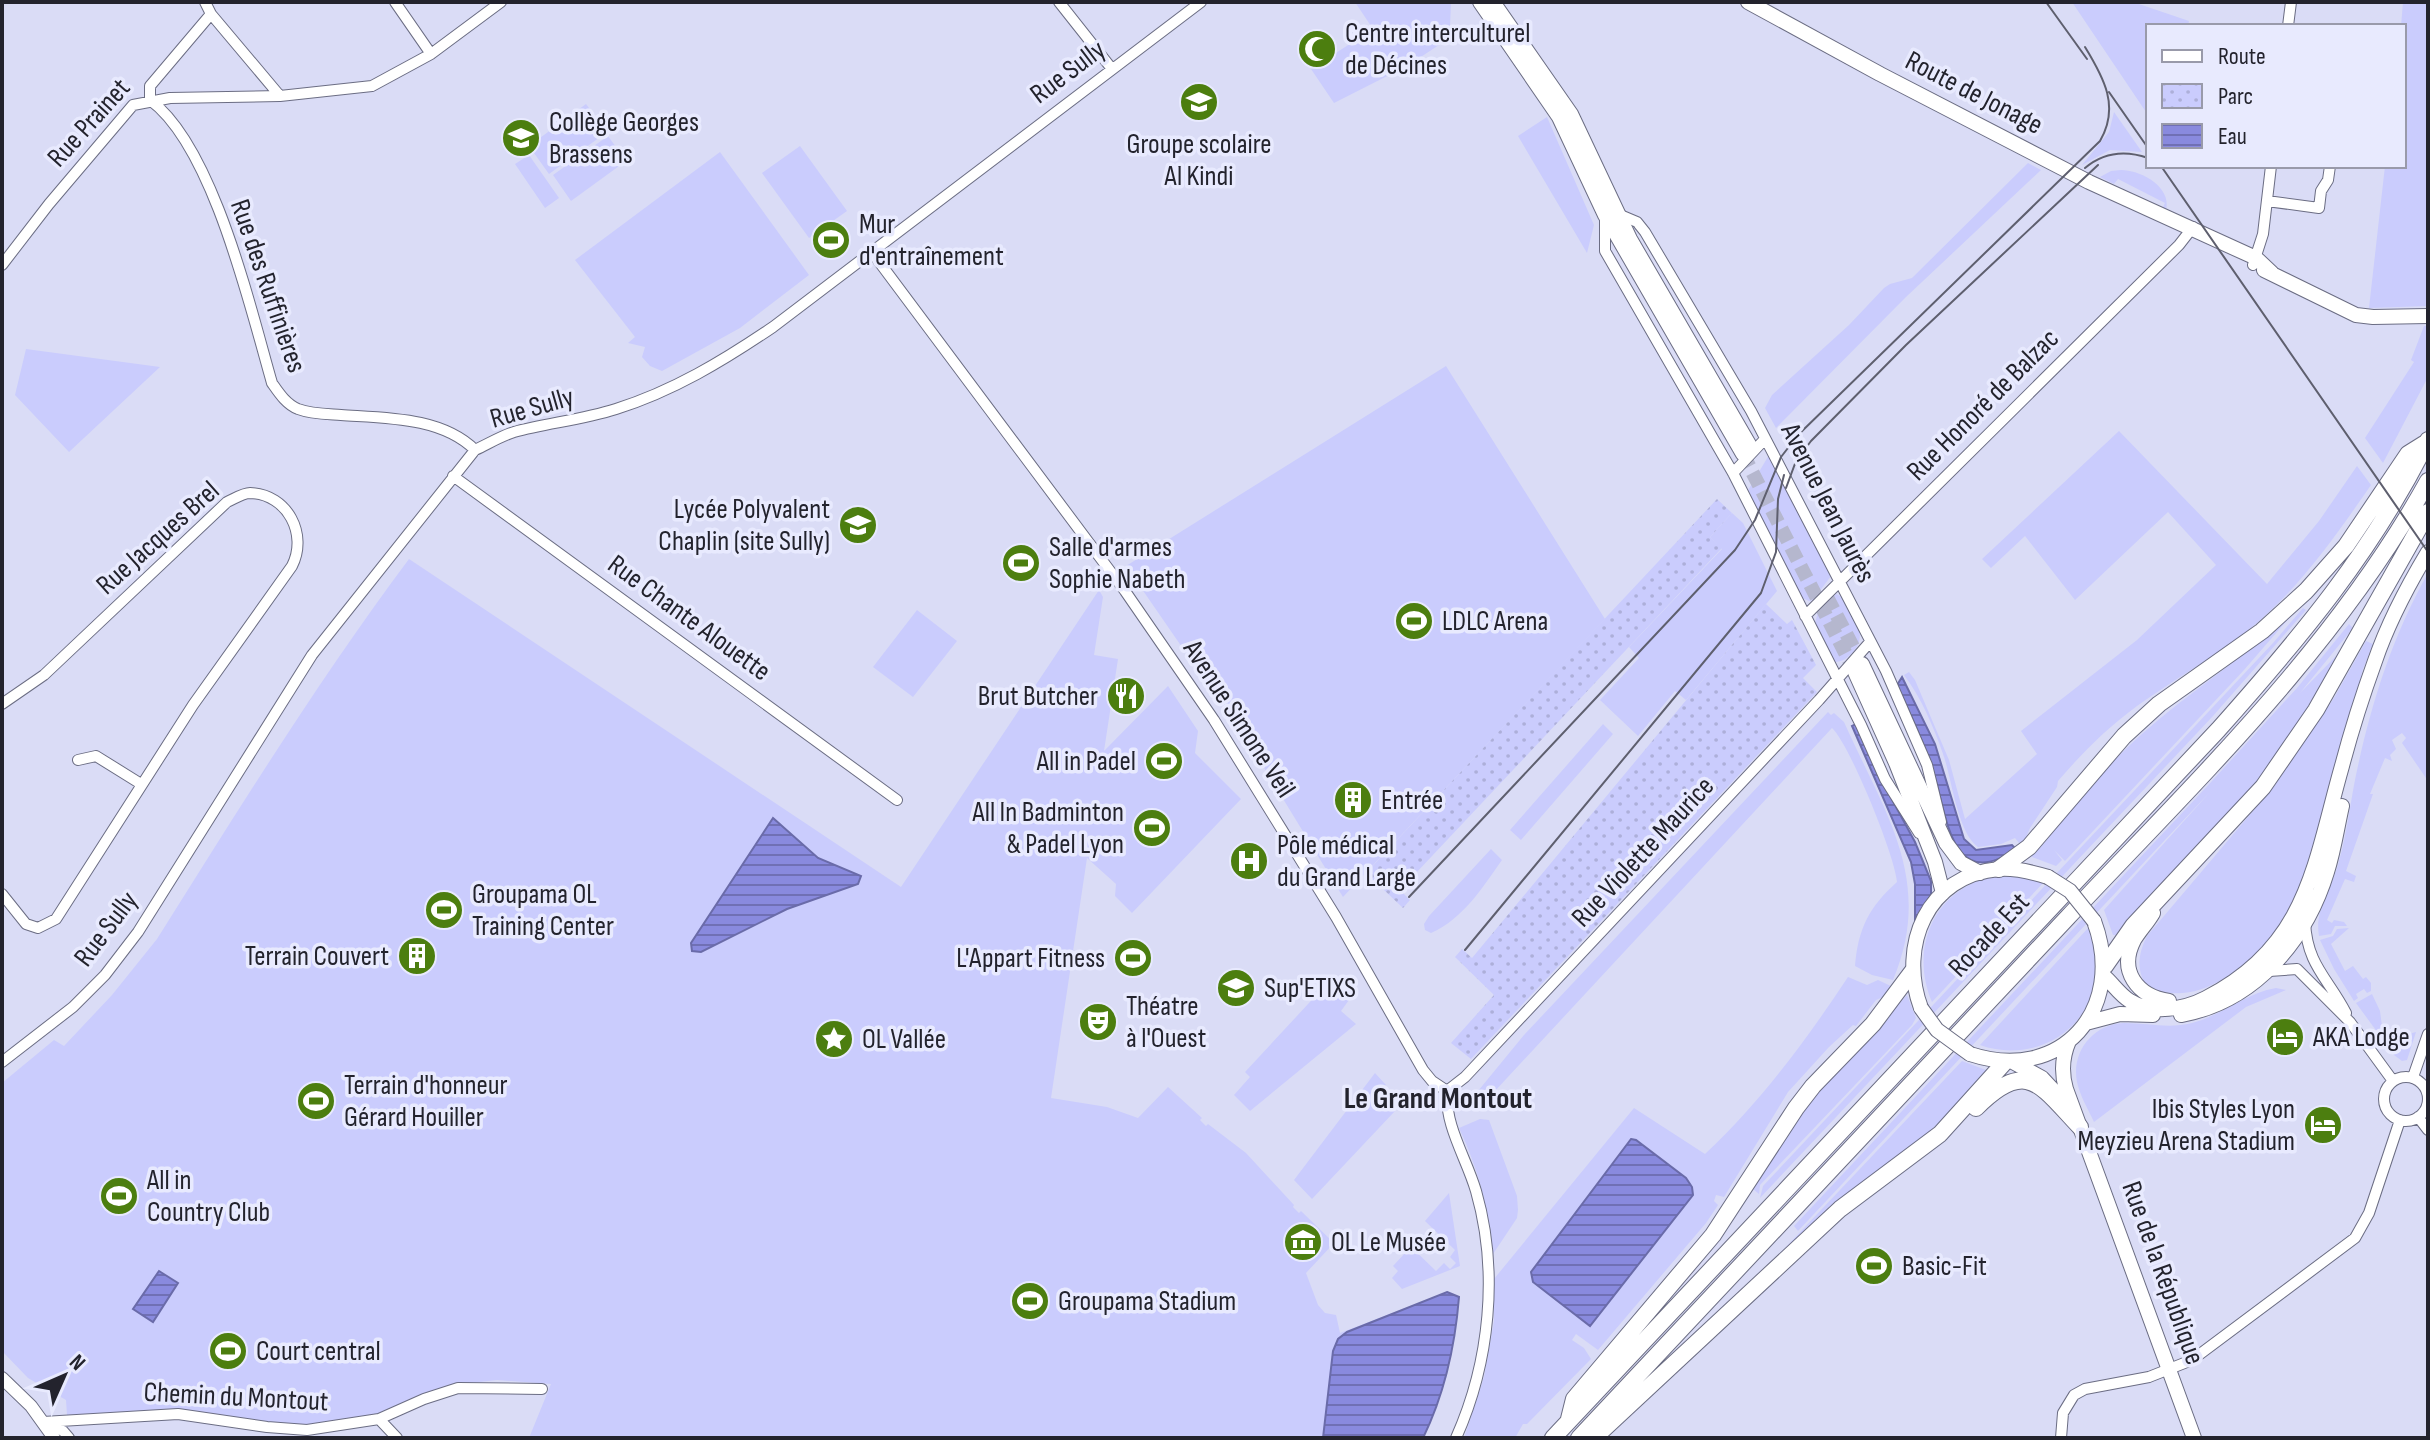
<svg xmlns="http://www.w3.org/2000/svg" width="2430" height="1440" font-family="'Sofia Sans Condensed',sans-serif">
<defs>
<pattern id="park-dots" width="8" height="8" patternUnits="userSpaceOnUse" patternTransform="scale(2)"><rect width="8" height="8" fill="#caccfd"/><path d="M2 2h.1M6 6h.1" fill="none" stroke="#adafd9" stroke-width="1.8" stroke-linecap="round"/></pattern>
<pattern id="water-rules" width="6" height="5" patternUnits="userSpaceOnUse" patternTransform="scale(2)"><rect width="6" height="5" fill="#898ade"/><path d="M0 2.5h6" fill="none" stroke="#7070b4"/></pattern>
</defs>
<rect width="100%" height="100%" fill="#dadcf6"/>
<!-- green -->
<path fill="#caccfd" d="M1355,2H1451L1450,27L1437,41L1439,45L1407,66L1334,103L1311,69L1373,29Z
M2072,2H2133L2189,21L2188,26H2148V115Z
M2403,2H2428V306L2369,308L2385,166H2404V26H2401Z
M586,104L607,132L549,174L529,146Z
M2114,112L2142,152L2110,150L2082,165L2109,132Z
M1547,117L1594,225L1587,253L1518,136Z
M608,136L626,161L571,201L553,175Z
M800,146L847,211L809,238L762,173Z
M720,152L809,275L740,328L662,371L650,366L642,357L645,347L628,343L635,337L575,260Z
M529,155L559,198L545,208L515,164Z
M2028,163L2041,170L1906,297L1776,428L1765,408L1772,395L1849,325L1884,288L1890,284L1912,278Z
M2121,170C2141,170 2172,187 2166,210L2162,209L2165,203L2118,179L2114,184L2100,177L2111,171Z
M2424,326H2428V377L2383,463L2365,438L2414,362L2411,360Z
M26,349L160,367L69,452L15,395Z
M1446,366L1605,619L1343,897L1255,753L1126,566Z
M2119,431L2267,584L2319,521L2357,466L2371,485C2337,534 2303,583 2258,622C2221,654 2177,677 2137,706C2107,728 2082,753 2058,781L2057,787L2030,828L2024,842L2020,844L2015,838L2001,844L1978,847C1957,832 1952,778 1943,754C1934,728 1921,697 1904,675L1909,672L1915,680L1949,760L1965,819L2037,754L2021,731L2137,640L2216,565L2168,512L2075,600L2025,536L1991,568L1982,559Z
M1769,455L1831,576L1813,600L1809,601L1800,597L1747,492Z
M1732,513L1743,523L1777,591L1686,700L1675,691L1638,736L1600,700L1639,658L1629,647L1722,549L1710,537Z
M409,559L901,887L1099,590L1103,597L1094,655L1118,659L1104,751L1168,686L1198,731L1195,753L1241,799L1132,913L1115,896L1116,884L1087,858L1051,1098L1107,1107L1138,1118L1168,1087L1202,1118L1200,1120L1206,1126L1208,1124L1246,1153L1294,1205L1293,1207L1299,1213L1301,1211L1334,1243L1306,1273L1318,1305L1325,1313L1336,1315L1340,1333L1447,1292L1459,1297L1446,1379L1423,1438H529L551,1384L497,1380L453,1385L377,1414L325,1424L276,1425L176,1409L67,1415L66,1400L28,1378L2,1351V1083L54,1040L64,1046L112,995L157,939C238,810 318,681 409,559Z
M2428,573V781L2402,743L2406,738L2402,733L2392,740L2396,749L2390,755L2392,761L2385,758L2370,794H2373L2346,871L2356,876L2354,882L2345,879L2327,920L2332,923L2334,920L2344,922L2347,926H2335L2331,934L2319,936C2314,909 2333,886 2339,861C2347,833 2350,804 2356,775C2371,704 2392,637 2428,573Z
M1836,594L1844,598C1853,616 1869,634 1853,652C1847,658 1844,661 1836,662L1832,660L1815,623L1818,612Z
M2303,608L2306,610L2213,716L1760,1198L1763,1186L2273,643Z
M917,610L957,641L913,697L873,667Z
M2296,610L2244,670L2065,861L2054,850L2062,860L2056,866L2032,857L2031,855L2041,847C2073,808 2104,767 2143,733C2192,690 2248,655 2296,610Z
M2349,624L2353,628L2300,693L2336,656L2354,630C2329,673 2306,717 2277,756C2229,820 2172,877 2118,935H2113L2104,910L2210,792L1798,1231L1794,1226L2212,781L2297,688Z
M2366,641L2373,644L2363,669C2353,709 2343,748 2332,788C2313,862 2293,937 2223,979C2198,994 2174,998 2147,987C2136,970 2138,954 2147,936L2275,785L2334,698Z
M1828,712L1831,715L1834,713L1844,722C1884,812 1935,880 1893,980L1872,975L1855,966C1858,929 1869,907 1897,882C1895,856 1850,745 1832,728L1482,1105L1469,1102L1524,1035Z
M1603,724L1613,734L1521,840L1510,830Z
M1491,849L1502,860C1483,887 1463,919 1431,933L1425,930L1424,924L1429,916Z
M2008,874L2043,883L1932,1002C1913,958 1926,906 1971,884C1983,878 1995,877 2008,874Z
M2089,927C2094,941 2099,955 2098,970C2098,978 2094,986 2092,994C2076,1041 2024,1061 1980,1045Z
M2349,928L2331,944L2345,971L2353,966L2363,979L2366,977L2371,983V991L2367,993L2364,989L2356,994L2358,998L2354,1001L2334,969L2320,940L2333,936L2337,929Z
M1334,976L1342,984L1339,989L1349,1000L1341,1011L1356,1024L1250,1111L1234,1095L1250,1077L1245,1072Z
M1848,977L1867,985L1878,980L1893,987L1885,996L1876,1000L1856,1026L1853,1025L1829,1047L1788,1092L1724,1197L1716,1195L1714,1201L1718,1205L1706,1223L1598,1350L1576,1334L1572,1340L1584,1348L1591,1359L1527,1424H1523L1515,1438H1464L1484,1377L1494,1321V1279L1634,1108L1705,1154C1760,1103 1807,1039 1848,977Z
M2276,988L2286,990L2246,1007L2094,1122C2088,1109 2080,1096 2077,1082C2071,1052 2093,1024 2124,1023C2147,1023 2169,1029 2192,1023C2223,1015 2246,993 2276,988Z
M2372,994L2380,1011L2382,1026L2394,1036L2395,1046L2402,1045L2401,1036L2416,1032L2407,1060L2402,1061L2394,1055L2356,1003Z
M1907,995L1916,1018L1912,1025L1760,1185L1759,1194L1753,1189L1796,1116Z
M1962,1061L1986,1070L1955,1107L1930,1131L1854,1190L1770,1264Z
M1375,1073L1386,1085L1383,1088L1392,1097L1387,1102L1395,1111L1312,1199L1294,1180Z
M1480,1119L1489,1120L1517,1196L1518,1210L1517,1218L1493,1254C1489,1210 1478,1168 1459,1128Z
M1449,1193L1460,1266L1402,1289L1392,1278L1398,1271L1393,1266L1406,1252L1399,1245L1404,1240L1436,1271L1444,1263L1450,1269L1456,1263L1450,1257L1455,1250L1425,1221Z"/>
<!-- park -->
<path fill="url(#park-dots)" d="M1717,499L1732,513L1710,537L1722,548L1400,890L1410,900L1403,908L1366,873Z
M1766,604L1787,624L1792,620L1816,665L1803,678L1817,692L1471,1059L1451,1043L1494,995L1455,957L1462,949L1472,958Z"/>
<!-- water -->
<path fill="url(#water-rules)" stroke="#6a6ba9" stroke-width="2" d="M1902,677L1935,744L1964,839L1976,850L2012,845L2016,849C1950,895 1947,813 1933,771C1924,741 1909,713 1897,685Z
M1856,724L1882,781L1915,842L1931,881V895L1915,926V884L1911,862L1852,726Z
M773,818L818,858L861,876L858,884L787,909L701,952L692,951L691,943Z
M1631,1139L1636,1140L1686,1178L1692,1187L1693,1195L1590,1326L1533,1282L1531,1272Z
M159,1271L178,1283L153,1322L133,1309Z
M1447,1292L1459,1297C1455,1347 1445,1393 1423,1438H1323L1333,1351L1338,1339L1347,1332Z"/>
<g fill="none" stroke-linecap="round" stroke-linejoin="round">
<!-- secondary-tunnel -->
<path stroke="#b5b7ce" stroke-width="14" stroke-dasharray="14 7" stroke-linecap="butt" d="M1743,454L1855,672
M1827,597L1862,664"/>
<defs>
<path id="minor" d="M205,2L211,14L280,96
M395,2L431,54
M1059,2L1112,69
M2288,26L2291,2
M150,100C213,146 250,307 272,383C279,393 286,404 298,409C311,414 327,414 341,415C386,418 442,417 475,450
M150,100V86L211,14
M2267,201L2319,208L2321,191L2328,180L2330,166
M1618,214L1637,222L1645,232L1751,411L1886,671L1927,765L1941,822
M1605,217V251L1733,473L1861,725L1885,779L1919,833
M871,251L1125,591L1214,720L1336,917L1423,1070L1432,1081L1447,1091
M2,265L49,204L133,105L170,98L280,96L372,86L431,54L501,2
M2253,265L2263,234L2271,166
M1733,473L1765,439
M453,476L897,800
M1805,616L2179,245L2193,227
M2,704L44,675L227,502C234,499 243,493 250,493C288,494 308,535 292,566L193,705L56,919L38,928L26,924L2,894
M78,760L96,756L141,784
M2305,922C2307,965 2328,978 2346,1013
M2269,971L2297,969L2350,1022L2393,1081
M2,1062L73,1007L105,975L138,932L312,655L475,450C488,444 501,436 514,432C547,423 582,420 616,409C673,391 723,361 773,327L1201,2
M2413,1077L2428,1034
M2384 1099a22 22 0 1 1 44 0a22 22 0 1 1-44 0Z
M1447,1091L1465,1077L1819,700L1870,642
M1447,1091C1445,1127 1466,1157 1476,1191C1499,1271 1490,1362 1456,1438
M2418,1117L2428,1130
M379,1419L397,1438
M43,1422L178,1414L267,1427L307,1430L379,1419L424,1399L458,1388L542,1389
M45,1423L63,1431L69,1438
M2061,1438L2063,1413L2074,1395L2085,1389L2149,1377L2192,1360L2355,1238L2369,1213L2400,1120"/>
<path id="tertiary" d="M2,1378L31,1406L54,1438"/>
<path id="secondary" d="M1480,2L1559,117L1605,215L1743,454
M1493,2L1571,114L1630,239L1750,446
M1748,2L1880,74L2089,182L2256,258L2272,273
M2264,270L2356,315L2373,317L2428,316
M1862,664L1946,843L1961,863L1980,873
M1855,672L1896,763L1935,862L1943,893
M2153,913C2148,922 2140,930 2134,940C2118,971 2137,996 2169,1001
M2104,976C2113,984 2120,995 2130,1001C2152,1015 2185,1009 2206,998C2308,946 2314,864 2342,766C2351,732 2363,694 2375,661C2388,623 2407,587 2428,552
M1921,1008C1898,946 1927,875 1999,869C2016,868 2032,872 2048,877
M2181,1015C2254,1002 2306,941 2327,872C2334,850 2337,828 2342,806
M2086,1023L2120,1014L2153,1015
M2069,1041C2062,1057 2061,1072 2066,1089L2194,1438
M1970,1054C2061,1084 2127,1009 2094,921
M2013,1062L2042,1078L2057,1094"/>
<path id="trunk" d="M1999,869L2029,847L2124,736L2159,704L2262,631L2306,591L2346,546L2408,454L2424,444
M2105,966L2133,926L2263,787L2316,710L2428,512
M1976,1108C2027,1057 2040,1085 2080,1127
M1569,1419L1574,1399L1713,1235L1796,1108L1813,1086L1873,1024L1912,972
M1553,1438L2218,730C2300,638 2373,551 2428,440
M1579,1438C1742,1264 1905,1090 2068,917C2197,780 2336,647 2428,481
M1594,1438L1840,1209L1940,1134L2005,1062"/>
</defs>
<!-- minor casing -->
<use href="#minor" stroke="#6b6d83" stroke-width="12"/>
<!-- tertiary casing -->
<use href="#tertiary" stroke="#6b6d83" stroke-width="14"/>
<!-- secondary casing -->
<use href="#secondary" stroke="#6b6d83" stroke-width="16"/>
<!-- trunk casing -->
<use href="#trunk" stroke="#6b6d83" stroke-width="18"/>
<!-- minor -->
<use href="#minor" stroke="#fff" stroke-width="10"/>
<!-- tertiary -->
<use href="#tertiary" stroke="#fff" stroke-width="12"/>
<!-- secondary -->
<use href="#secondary" stroke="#fff" stroke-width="14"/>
<!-- trunk -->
<use href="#trunk" stroke="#fff" stroke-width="16"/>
<!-- tram -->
<path stroke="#5e5f6e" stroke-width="2" d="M2046,2L2087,59
M2109,92L2148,148
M2161,166L2428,552
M2085,168C2104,152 2125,150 2148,158
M1786,488L1796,461L1811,441L1906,345L2098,165
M1409,897L1735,550L1755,520L1781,457L1798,435L2100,141C2120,107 2104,78 2085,47
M1465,950L1761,593L1776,552L1778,499L1784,475"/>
<defs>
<path id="secondary-bridge" d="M2048,877L2070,891L2094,921
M1921,1008L1937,1030L1970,1054"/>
</defs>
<!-- secondary-bridge casing -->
<use href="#secondary-bridge" stroke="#6b6d83" stroke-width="16" stroke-linecap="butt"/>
<!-- secondary-bridge -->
<use href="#secondary-bridge" stroke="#fff" stroke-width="14"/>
</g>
<!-- icons -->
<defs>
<symbol id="mosque-disc" viewBox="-11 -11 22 22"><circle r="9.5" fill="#4c7e0f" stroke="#e8eafe"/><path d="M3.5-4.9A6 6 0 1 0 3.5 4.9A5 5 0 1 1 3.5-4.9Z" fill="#fff"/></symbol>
<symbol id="school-disc" viewBox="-11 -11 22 22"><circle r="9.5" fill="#4c7e0f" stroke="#e8eafe"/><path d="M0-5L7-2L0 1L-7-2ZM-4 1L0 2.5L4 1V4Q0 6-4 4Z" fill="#fff"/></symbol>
<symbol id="stadium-disc" viewBox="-11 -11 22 22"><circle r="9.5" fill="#4c7e0f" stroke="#e8eafe"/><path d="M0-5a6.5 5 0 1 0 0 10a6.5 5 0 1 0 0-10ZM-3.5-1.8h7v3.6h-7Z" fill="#fff"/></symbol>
<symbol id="restaurant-disc" viewBox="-11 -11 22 22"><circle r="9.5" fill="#4c7e0f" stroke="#e8eafe"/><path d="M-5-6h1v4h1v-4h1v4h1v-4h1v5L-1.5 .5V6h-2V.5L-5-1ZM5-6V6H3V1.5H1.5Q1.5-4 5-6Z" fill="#fff"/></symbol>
<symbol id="building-disc" viewBox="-11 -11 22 22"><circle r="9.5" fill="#4c7e0f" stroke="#e8eafe"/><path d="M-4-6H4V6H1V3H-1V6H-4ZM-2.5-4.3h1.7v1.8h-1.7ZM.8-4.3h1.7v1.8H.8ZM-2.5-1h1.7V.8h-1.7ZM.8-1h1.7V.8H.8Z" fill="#fff"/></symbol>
<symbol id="hospital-disc" viewBox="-11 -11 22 22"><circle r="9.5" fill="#4c7e0f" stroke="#e8eafe"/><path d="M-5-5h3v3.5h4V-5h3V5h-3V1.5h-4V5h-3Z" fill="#fff"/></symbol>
<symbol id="university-disc" viewBox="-11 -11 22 22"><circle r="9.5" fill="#4c7e0f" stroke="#e8eafe"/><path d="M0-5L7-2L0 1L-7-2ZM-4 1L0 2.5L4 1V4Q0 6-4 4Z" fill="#fff"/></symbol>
<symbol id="theatre-disc" viewBox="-11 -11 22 22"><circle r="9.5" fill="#4c7e0f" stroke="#e8eafe"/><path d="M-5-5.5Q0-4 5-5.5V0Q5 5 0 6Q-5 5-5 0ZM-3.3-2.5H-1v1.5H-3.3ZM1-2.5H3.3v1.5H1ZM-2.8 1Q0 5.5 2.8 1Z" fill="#fff"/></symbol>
<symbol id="hotel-disc" viewBox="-11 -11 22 22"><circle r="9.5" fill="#4c7e0f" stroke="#e8eafe"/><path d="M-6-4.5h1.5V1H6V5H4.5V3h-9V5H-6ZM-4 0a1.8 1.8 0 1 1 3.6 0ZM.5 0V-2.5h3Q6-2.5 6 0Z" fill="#fff"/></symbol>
<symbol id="sight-disc" viewBox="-11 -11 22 22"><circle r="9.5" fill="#4c7e0f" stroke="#e8eafe"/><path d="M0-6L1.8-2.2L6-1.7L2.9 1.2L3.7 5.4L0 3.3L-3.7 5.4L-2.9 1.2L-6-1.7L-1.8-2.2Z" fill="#fff"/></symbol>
<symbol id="museum-disc" viewBox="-11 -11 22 22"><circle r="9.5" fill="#4c7e0f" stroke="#e8eafe"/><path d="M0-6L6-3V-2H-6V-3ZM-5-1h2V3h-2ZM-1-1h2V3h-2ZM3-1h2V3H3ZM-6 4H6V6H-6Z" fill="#fff"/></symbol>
</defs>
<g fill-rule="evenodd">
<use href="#mosque-disc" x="1295" y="27" width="44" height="44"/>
<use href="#school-disc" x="1177" y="80" width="44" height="44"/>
<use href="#school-disc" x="499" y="116" width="44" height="44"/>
<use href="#stadium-disc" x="809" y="218" width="44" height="44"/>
<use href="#school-disc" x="836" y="503" width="44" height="44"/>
<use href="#stadium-disc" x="999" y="541" width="44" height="44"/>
<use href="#stadium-disc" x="1392" y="599" width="44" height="44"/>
<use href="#restaurant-disc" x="1104" y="674" width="44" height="44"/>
<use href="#stadium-disc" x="1142" y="739" width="44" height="44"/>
<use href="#building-disc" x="1331" y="778" width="44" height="44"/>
<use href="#stadium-disc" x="1130" y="806" width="44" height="44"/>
<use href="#hospital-disc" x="1227" y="839" width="44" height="44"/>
<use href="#stadium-disc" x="422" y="888" width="44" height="44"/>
<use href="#building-disc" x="395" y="934" width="44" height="44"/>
<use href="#stadium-disc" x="1111" y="936" width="44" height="44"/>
<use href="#university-disc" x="1214" y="966" width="44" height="44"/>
<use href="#theatre-disc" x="1076" y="1000" width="44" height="44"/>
<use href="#hotel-disc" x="2263" y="1015" width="44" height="44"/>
<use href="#sight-disc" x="812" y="1017" width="44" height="44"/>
<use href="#stadium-disc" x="294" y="1079" width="44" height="44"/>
<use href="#hotel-disc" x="2301" y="1103" width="44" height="44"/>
<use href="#stadium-disc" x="97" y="1174" width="44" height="44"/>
<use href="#museum-disc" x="1281" y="1220" width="44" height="44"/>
<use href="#stadium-disc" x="1852" y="1244" width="44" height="44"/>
<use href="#stadium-disc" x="1008" y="1279" width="44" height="44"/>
<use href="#stadium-disc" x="206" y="1329" width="44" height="44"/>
</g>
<g text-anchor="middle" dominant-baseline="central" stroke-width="7" stroke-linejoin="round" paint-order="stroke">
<!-- poi labels -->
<g font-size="28" fill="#23232d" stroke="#e8eafe" text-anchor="start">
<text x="1345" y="33">Centre interculturel<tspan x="1345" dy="32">de Décines</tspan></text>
<text x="549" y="122">Collège Georges<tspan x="549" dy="32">Brassens</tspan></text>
<text x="1199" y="144" text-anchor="middle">Groupe scolaire<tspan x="1199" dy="32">Al Kindi</tspan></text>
<text x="859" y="224">Mur<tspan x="859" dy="32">d'entraînement</tspan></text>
<text x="830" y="509" text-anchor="end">Lycée Polyvalent<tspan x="830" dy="32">Chaplin (site Sully)</tspan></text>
<text x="1049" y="547">Salle d'armes<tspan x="1049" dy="32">Sophie Nabeth</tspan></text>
<text x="1442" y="621">LDLC Arena</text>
<text x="1098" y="696" text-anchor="end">Brut Butcher</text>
<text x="1136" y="761" text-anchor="end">All in Padel</text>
<text x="1381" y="800">Entrée</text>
<text x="1124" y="812" text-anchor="end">All In Badminton<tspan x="1124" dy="32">&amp; Padel Lyon</tspan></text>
<text x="1277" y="845">Pôle médical<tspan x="1277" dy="32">du Grand Large</tspan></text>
<text x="472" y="894">Groupama OL<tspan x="472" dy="32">Training Center</tspan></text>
<text x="389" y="956" text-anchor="end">Terrain Couvert</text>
<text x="1105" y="958" text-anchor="end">L'Appart Fitness</text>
<text x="1264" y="988">Sup'ETIXS</text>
<text x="1126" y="1006">Théatre<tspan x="1126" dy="32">à l'Ouest</tspan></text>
<text x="2313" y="1037">AKA Lodge</text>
<text x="862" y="1039">OL Vallée</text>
<text x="344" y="1085">Terrain d'honneur<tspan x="344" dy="32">Gérard Houiller</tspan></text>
<text x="2295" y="1109" text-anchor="end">Ibis Styles Lyon<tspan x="2295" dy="32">Meyzieu Arena Stadium</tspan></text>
<text x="147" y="1180">All in<tspan x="147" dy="32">Country Club</tspan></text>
<text x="1331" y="1242">OL Le Musée</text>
<text x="1902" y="1266">Basic-Fit</text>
<text x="1058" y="1301">Groupama Stadium</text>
<text x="256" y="1351">Court central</text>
</g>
<!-- street labels -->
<g font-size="28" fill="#23232d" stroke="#e8eafe">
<text transform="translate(1068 72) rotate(-37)">Rue Sully</text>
<text transform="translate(1974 93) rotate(27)">Route de Jonage</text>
<text transform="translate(89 123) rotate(-48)">Rue Prainet</text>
<text transform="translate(268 286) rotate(71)">Rue des Ruffinières</text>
<text transform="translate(1983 405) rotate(-45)">Rue Honoré de Balzac</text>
<text transform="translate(532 408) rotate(-16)">Rue Sully</text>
<text transform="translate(1828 503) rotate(63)">Avenue Jean Jaurès</text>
<text transform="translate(158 538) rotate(-42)">Rue Jacques Brel</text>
<text transform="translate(689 618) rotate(36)">Rue Chante Alouette</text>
<text transform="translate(1239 719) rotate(57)">Avenue Simone Veil</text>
<text transform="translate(1643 852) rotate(-47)">Rue Violette Maurice</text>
<text transform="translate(106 929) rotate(-53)">Rue Sully</text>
<text transform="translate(1989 935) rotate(-47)">Rocade Est</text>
<text transform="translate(2163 1273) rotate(70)">Rue de la République</text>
<text transform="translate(236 1397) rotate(3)">Chemin du Montout</text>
</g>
<!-- neighbourhood labels -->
<g font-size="30" font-weight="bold" fill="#23232d" stroke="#e8eafe">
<text x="1438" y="1099">Le Grand Montout</text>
</g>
</g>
<!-- border -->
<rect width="2430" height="1440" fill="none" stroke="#23232d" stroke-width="8"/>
<!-- legend -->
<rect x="2146" y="24" width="260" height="144" fill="#e8eafe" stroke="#999aaa" stroke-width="2"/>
<rect x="2162" y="50" width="40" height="12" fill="#ffffff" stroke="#999aaa" stroke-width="2"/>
<text x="2218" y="64" font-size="24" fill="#23232d">Route</text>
<rect x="2162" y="84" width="40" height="24" fill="url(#park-dots)" stroke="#999aaa" stroke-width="2"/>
<text x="2218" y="104" font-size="24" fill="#23232d">Parc</text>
<rect x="2162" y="124" width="40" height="24" fill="url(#water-rules)" stroke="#999aaa" stroke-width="2"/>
<text x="2218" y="144" font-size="24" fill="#23232d">Eau</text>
<!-- north arrow -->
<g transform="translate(64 1376) rotate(45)" stroke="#e8eafe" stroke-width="6" paint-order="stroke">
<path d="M0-6L14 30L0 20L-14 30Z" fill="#23232d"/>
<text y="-12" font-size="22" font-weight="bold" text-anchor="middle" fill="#23232d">N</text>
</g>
</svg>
